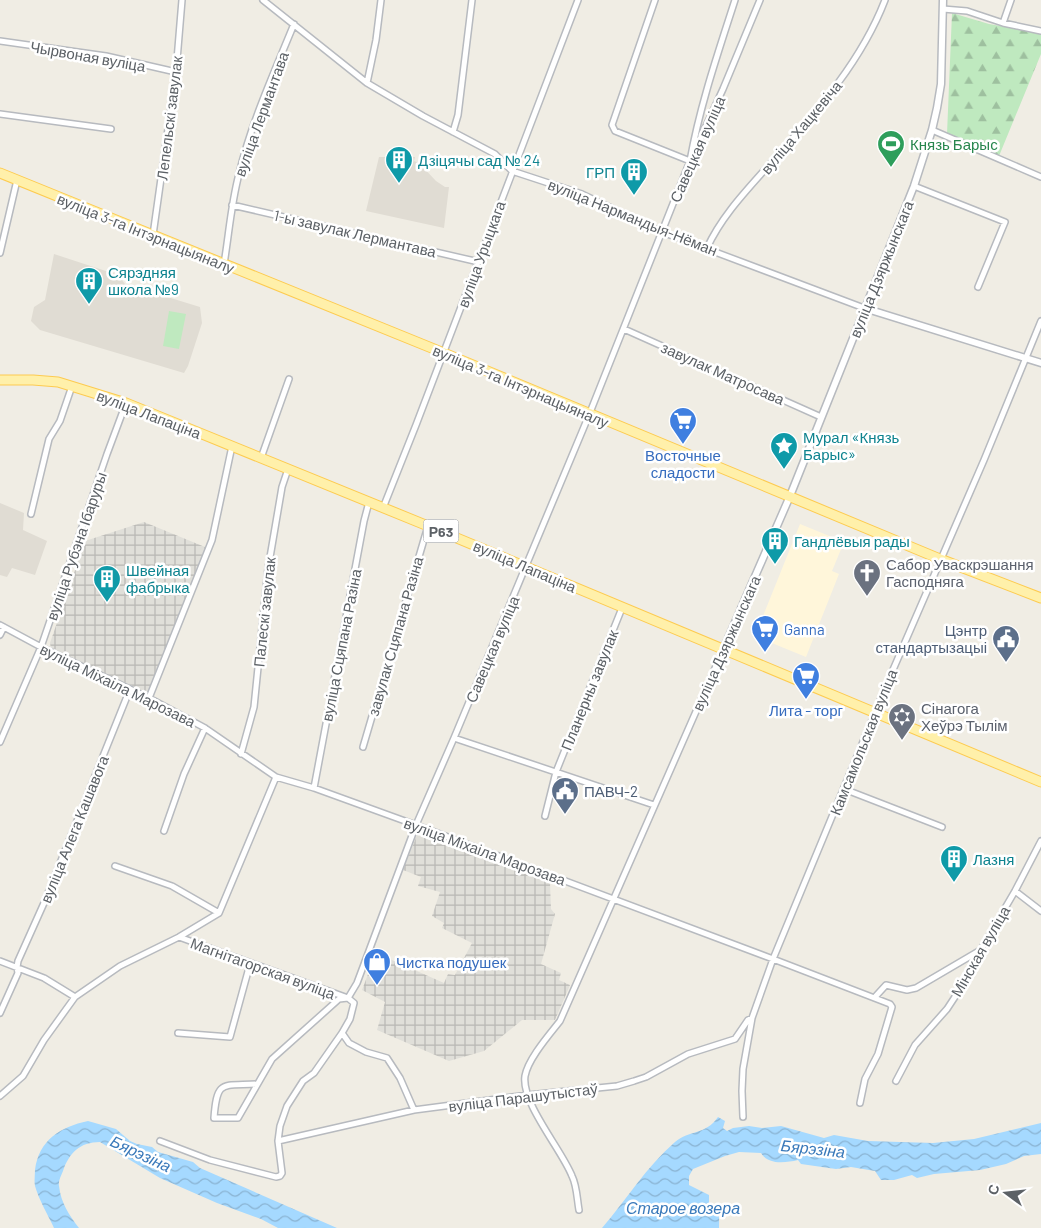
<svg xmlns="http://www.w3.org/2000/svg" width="1041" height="1228" font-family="Barlow,sans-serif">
<defs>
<pattern id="industrial-grid" width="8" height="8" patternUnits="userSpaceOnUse" patternTransform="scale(1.25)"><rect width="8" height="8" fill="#e0dfd9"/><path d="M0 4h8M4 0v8" fill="none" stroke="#b9b8b4"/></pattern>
<pattern id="forest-firs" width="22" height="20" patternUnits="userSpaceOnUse" patternTransform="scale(1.25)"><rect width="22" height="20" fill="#bfe9bf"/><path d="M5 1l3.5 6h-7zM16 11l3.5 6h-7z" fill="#9ec09f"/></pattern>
<pattern id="water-waves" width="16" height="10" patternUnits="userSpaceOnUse" patternTransform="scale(1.25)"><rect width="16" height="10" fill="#a5d9ff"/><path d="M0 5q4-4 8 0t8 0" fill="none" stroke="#8ab3d2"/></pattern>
</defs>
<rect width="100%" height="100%" fill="#f0ede4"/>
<!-- commercial -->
<path fill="#fff6da" d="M800,524L844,542L832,571L839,574L806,657L755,636Z"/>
<!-- industrial -->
<path fill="url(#industrial-grid)" d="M144,522L205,547L204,557L148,693L51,649L50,643L85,541Z
M417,835L550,883L551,909L555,914L541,964L561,973L559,980L570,985L555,1020H522L484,1051L449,1061L377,1030L385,1002L362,990L376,953L444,983L448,974L455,975L472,943L442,928L444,923L432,916L440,892L418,886L421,877L403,870Z"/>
<!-- education -->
<path fill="#e0dcd3" d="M379,157H415L414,161L419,163L436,181L445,187H449L444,228L366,211Z
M54,254L118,275L125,284L200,307L202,323L188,366L184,373L40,330L31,321L34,307L45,300Z
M0,503L24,513L23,530L47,541L35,575L12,568L7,577L0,575Z"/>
<!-- forest -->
<path fill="url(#forest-firs)" d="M952,13L989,24L1041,33V54L999,156L947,134Z"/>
<!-- pitch -->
<path fill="#bfe9bf" d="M169,311L186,314L179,349L163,346Z"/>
<!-- water -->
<path fill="url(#water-waves)" d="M718,1117L725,1121L723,1128L727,1131L733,1128L749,1126L762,1128L781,1126L824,1138L834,1135L868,1141L933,1143L974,1139L1041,1123V1154L1024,1156L1006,1164L980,1170L934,1174L917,1178L912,1175L894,1180H881L875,1171L851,1167L836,1169L801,1164L798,1160C785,1163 768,1165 761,1153L739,1152L725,1156L693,1169L689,1176V1185L709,1195V1206C721,1211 719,1217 719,1228H602C627,1199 646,1167 675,1142C689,1130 706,1135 718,1117Z
M88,1121L116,1129L130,1141L137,1144L152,1147L158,1152L193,1162L200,1168L337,1228H278L261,1219L217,1203L160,1178L100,1142C80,1142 69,1153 63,1171C61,1176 58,1181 59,1186C61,1203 69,1215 79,1228H54C48,1215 39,1200 35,1186C34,1181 35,1175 35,1170C39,1140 60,1127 88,1121Z"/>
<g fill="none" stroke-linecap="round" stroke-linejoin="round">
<defs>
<path id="minor" d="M263,0L367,83L423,116L495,154L512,171L582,194L662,232L864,308
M655,0L612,125L615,131L690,161C700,105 718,53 735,0
M943,9L967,11L1003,23L1041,31
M1003,23L1011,0
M0,41L106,56L176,72
M367,83L376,40L381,0
M0,114L111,129
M932,130L1041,177
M453,132L458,115L472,0
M914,186L1005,222L978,287
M232,205L479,262
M153,235L176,72L182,0
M707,248C723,213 751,186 776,157C819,109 862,60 885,0
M0,253L17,180
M224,264C229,234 231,204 239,174C251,123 274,73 294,24
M624,329L821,417
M261,458L289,379
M383,508L416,425L578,0
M31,514L49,439L60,421L72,386
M0,625L41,647L149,698L205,728L276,777L314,788L416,825L773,959L890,1004L892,1007L878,1054L865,1079L860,1103
M0,635L4,627
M149,698L212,540L232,446
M454,738L654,805
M0,742L41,647L107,454L126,403
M363,747L428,526
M241,754L254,707L268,569L282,487L288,469
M314,788L364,521L369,502
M844,789L942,827
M545,816L556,772L622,608
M164,831L184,774L205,728
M115,866L172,886L219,913
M1015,891L1041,911
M179,937L348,998
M0,961L44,978L75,997
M875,997L886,985L907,990L916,988L979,951
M0,1013L18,973L17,967L18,961L44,903L130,689
M178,1033L230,1037L250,964
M342,1033L349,1043L366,1052L387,1058L400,1078L414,1110
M896,1081L915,1045L947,1009L968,977L980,951L1015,891L1041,841
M257,1084C222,1086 217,1079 214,1118H238L272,1059L339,999L348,998
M0,1096L23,1076L44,1040L75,997L120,966L179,937L219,913L276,777
M743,1117L742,1091L743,1069L752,1018L773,959L889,679L984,460L1041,321
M160,1141L210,1160L276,1177L280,1176L282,1173L278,1141L280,1126L287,1106L303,1081L314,1073L342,1033L350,1019L354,1003L348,998L357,983L416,825L454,738L589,415L690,161L723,89L760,0
M278,1141L414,1110L528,1095L617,1086L634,1081L646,1077L688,1054L735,1039L748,1020L752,1018
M579,1210C577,1199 577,1186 572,1176C562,1150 521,1103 525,1076C528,1059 549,1035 560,1021L723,650"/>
<path id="tertiary" d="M864,308L1041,363
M723,650L790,496L914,186L932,130L937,108L941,84L943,0"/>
<path id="primary" d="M0,173L444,353L940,559L1041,598
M0,380H33L58,382L126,403L428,526L1041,782"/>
</defs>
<!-- minor casing -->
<use href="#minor" stroke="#b7babf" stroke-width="8"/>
<!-- tertiary casing -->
<use href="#tertiary" stroke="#b7babf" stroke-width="9"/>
<!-- primary casing -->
<use href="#primary" stroke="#fdcb50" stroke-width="11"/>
<!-- minor -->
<use href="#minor" stroke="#fff" stroke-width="5"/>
<!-- tertiary -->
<use href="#tertiary" stroke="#fff" stroke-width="6"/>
<!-- primary -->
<use href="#primary" stroke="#fff0aa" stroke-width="9"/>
</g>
<!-- icons -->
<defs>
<symbol id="stadium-pin" viewBox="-11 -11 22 30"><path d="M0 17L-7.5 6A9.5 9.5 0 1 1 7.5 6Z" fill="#2e9e5b" stroke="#fff"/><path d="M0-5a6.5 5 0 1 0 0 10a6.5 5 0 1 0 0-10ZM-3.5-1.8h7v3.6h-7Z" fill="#fff"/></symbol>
<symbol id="building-pin" viewBox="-11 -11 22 30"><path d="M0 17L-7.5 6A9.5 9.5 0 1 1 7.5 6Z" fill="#0f9aa8" stroke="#fff"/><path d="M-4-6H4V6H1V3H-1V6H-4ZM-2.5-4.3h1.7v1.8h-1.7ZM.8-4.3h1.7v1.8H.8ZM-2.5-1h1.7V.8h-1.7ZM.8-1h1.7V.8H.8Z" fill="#fff"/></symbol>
<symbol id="supermarket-pin" viewBox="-11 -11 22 30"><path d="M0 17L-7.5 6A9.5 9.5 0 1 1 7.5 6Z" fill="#3f7fe0" stroke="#fff"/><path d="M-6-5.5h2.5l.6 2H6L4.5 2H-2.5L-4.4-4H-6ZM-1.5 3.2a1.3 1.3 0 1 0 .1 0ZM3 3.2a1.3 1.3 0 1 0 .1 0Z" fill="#fff"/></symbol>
<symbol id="sight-pin" viewBox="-11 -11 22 30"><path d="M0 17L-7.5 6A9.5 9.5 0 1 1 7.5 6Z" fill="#0f9aa8" stroke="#fff"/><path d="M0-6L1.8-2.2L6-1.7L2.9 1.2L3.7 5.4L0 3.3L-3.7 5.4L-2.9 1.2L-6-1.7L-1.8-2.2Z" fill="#fff"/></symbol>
<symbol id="church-pin" viewBox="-11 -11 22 30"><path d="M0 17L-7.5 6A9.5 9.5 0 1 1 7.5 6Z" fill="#6b7280" stroke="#fff"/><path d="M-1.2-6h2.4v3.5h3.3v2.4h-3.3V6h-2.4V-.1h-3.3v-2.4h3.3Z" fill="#fff"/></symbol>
<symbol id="civic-pin" viewBox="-11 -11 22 30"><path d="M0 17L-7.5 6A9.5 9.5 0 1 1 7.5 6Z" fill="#5c6f8a" stroke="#fff"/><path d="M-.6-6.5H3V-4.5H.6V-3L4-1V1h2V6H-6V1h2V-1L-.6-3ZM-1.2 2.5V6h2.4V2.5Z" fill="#fff"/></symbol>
<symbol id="synagogue-pin" viewBox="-11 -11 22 30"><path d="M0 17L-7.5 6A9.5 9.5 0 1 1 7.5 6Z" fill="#6b7280" stroke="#fff"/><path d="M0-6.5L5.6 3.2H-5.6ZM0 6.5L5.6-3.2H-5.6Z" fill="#fff"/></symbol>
<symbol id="shop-pin" viewBox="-11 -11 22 30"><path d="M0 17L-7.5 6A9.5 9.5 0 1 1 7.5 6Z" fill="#3f7fe0" stroke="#fff"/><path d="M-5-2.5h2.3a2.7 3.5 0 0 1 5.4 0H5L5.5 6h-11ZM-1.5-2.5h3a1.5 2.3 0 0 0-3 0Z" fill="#fff"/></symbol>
</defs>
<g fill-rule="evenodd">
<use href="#stadium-pin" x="875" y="128" width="32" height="43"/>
<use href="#building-pin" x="383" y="144" width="32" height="43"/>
<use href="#building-pin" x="618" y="156" width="32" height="43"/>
<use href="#building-pin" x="73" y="265" width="32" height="43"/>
<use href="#supermarket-pin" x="667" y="405" width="32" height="43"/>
<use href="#sight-pin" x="768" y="430" width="32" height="43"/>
<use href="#building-pin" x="759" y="525" width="32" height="43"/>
<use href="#church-pin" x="851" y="557" width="32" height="43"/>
<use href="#building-pin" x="91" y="563" width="32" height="43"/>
<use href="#supermarket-pin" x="749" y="613" width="32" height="43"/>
<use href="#civic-pin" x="990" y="623" width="32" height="43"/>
<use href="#supermarket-pin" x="790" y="660" width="32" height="43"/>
<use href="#synagogue-pin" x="886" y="701" width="32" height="43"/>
<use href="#civic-pin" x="549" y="775" width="32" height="43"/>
<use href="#building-pin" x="938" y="843" width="32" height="43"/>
<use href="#shop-pin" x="361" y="946" width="32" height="43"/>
</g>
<g text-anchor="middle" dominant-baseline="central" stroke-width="5" stroke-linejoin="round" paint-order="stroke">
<!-- shield labels -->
<rect fill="#fff" stroke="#8d9094" stroke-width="1" x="423.5" y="519.5" width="35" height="23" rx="4"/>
<g font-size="14" font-weight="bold" fill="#5c6166">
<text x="441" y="531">Р63</text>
</g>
<!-- street labels -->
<g font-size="15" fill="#5c6166" stroke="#fff">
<text transform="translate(88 56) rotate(10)">Чырвоная вуліца</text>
<text transform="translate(261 114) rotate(-70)">вуліца Лермантава</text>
<text transform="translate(169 118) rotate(-83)">Лепельскі завулак</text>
<text transform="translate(801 127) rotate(-50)">вуліца Хацкевіча</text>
<text transform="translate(697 149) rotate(-66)">Савецкая вуліца</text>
<text transform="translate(633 217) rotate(22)">вуліца Нармандыя-Нёман</text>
<text transform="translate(146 233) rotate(22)">вуліца 3-га Інтэрнацыяналу</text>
<text transform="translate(355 233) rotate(13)">1-ы завулак Лермантава</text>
<text transform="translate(481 254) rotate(-70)">вуліца Урыцкага</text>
<text transform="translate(881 269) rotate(-68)">вуліца Дзяржынскага</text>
<text transform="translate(723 373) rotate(24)">завулак Матросава</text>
<text transform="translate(521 386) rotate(23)">вуліца 3-га Інтэрнацыяналу</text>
<text transform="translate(149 414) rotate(21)">вуліца Лапаціна</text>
<text transform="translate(76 546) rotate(-71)">вуліца Рубэна Ібаруры</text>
<text transform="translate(525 566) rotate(23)">вуліца Лапаціна</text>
<text transform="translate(264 612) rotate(-84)">Палескі завулак</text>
<text transform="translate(395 636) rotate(-74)">завулак Сцяпана Разіна</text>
<text transform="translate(726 643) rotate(-66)">вуліца Дзяржынскага</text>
<text transform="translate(341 645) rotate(-79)">вуліца Сцяпана Разіна</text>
<text transform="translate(492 649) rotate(-67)">Савецкая вуліца</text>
<text transform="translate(118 685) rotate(26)">вуліца Міхаіла Марозава</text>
<text transform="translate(589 690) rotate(-68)">Планерны завулак</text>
<text transform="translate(863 742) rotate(-68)">Камсамольская вуліца</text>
<text transform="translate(74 829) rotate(-68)">вуліца Алега Кашавога</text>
<text transform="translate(485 851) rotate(20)">вуліца Міхаіла Марозава</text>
<text transform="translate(980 951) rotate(-60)">Мінская вуліца</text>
<text transform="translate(263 968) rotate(20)">Магнітагорская вуліца</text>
<text transform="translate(523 1097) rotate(-7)">вуліца Парашутыстаў</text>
</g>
<!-- leisure labels -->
<g font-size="15" fill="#27864d" stroke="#fff" text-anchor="start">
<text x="910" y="144">Князь Барыс</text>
</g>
<!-- culture labels -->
<g font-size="15" fill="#0d838f" stroke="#fff" text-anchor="start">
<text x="418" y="160">Дзіцячы сад № 24</text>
<text x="615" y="172" text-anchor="end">ГРП</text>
<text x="108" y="272">Сярэдняя<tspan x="108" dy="17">школа №9</tspan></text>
<text x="803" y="437">Мурал «Князь<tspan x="803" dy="17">Барыс»</tspan></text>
<text x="794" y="541">Гандлёвыя рады</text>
<text x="126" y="570">Швейная<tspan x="126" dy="17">фабрыка</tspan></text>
<text x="973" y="859">Лазня</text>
</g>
<!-- shop labels -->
<g font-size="15" fill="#366cbe" stroke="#fff">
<text x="683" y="455">Восточные<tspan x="683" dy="17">сладости</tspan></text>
<text x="784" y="629" text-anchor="start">Ganna</text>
<text x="806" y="710">Лита - торг</text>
<text x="396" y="962" text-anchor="start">Чистка подушек</text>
</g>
<!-- worship labels -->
<g font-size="15" fill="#5b616d" stroke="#fff" text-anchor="start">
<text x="886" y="564">Сабор Уваскрэшання<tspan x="886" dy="17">Гасподняга</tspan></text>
<text x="921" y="708">Сінагога<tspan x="921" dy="17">Хеўрэ Тылім</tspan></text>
</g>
<!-- service labels -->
<g font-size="15" fill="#4e5e75" stroke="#fff" text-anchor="end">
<text x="987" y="630">Цэнтр<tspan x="987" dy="17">стандартызацыі</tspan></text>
<text x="584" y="791" text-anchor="start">ПАВЧ-2</text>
</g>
<!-- water labels -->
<g font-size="16" font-style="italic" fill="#3979ba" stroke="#fff">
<text transform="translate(813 1148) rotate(6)">Бярэзіна</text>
<text transform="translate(141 1153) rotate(25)">Бярэзіна</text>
<text x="683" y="1207">Старое возера</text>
</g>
</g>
<!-- north arrow -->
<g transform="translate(1006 1193) rotate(285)" stroke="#ffffff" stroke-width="4" paint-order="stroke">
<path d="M0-4L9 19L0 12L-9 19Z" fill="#5c6166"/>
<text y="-8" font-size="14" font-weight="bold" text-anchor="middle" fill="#5c6166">С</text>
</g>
</svg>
